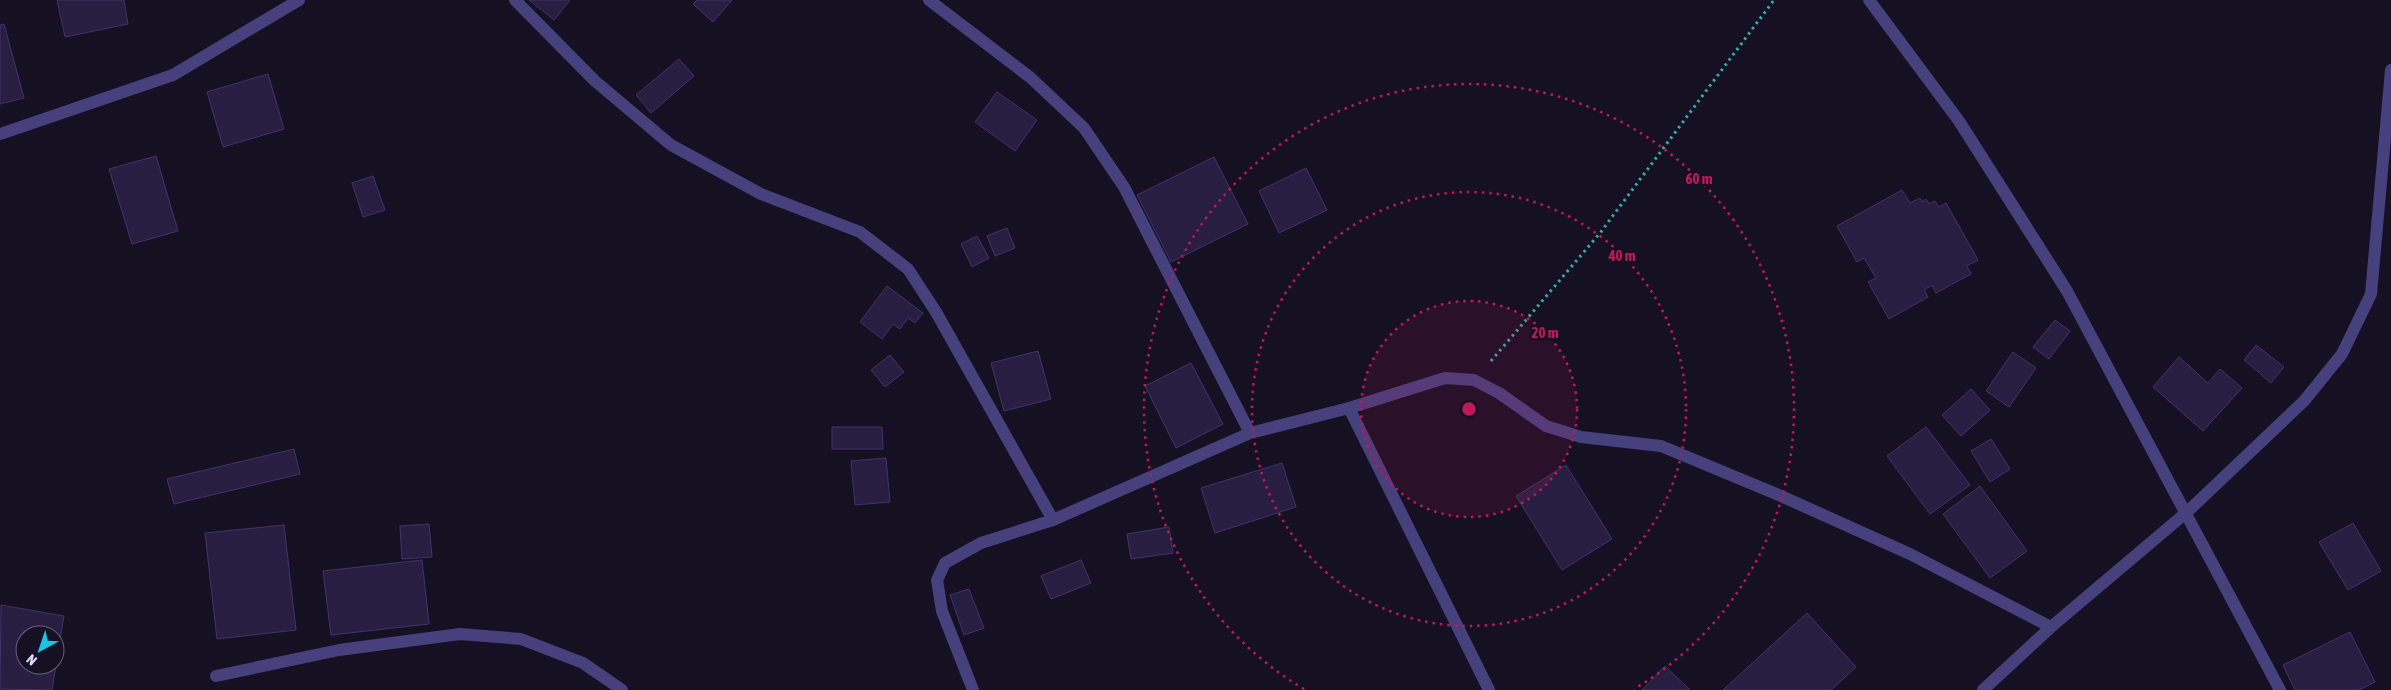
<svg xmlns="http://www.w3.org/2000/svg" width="2391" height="690" font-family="'Asap Condensed',sans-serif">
<rect width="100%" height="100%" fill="#151123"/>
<!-- building -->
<path fill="#281e42" stroke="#41336c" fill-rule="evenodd" d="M57,0H124L128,24L65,37Z
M529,0H570L554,20Z
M697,0H732L713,22L693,4Z
M4,24L24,98L0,104V25Z
M679,59L694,76L651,113L636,95Z
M268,74L284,129L223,147L207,92Z
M997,92L1037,120L1015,151L975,122Z
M156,156L178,231L132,244L109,169Z
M1214,157L1248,224L1171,262L1137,195Z
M1306,168L1327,210L1279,233L1259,191Z
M373,176L385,210L363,217L352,183Z
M1902,190L1910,203L1920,198L1922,202L1926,199L1929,204L1935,201L1939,207L1946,203L1978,260L1967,266L1971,274L1936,293L1932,285L1924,290L1928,297L1889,319L1868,282L1876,278L1864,258L1857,262L1837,226Z
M1007,228L1015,248L995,256L987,236Z
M977,236L989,258L972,267L961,244Z
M887,286L923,313L915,323L908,318L900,329L893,324L882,339L860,322Z
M2055,320L2070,331L2049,359L2033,347Z
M2256,345L2284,367L2271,383L2244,360Z
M1038,351L1051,399L1004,411L991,363Z
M2013,352L2036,368L2009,407L1986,391Z
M890,355L904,372L885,387L871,370Z
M2179,357L2208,383L2220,369L2242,388L2203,431L2153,387Z
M1191,363L1223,424L1176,448L1145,386Z
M1971,389L1990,410L1961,436L1942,415Z
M832,427H882L883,449H832Z
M1926,427L1970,485L1930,514L1887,456Z
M1991,439L2010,469L1990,482L1971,451Z
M294,449L300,474L174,504L167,479Z
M886,458L890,502L855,505L851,461Z
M1282,463L1296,507L1215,533L1201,488Z
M1566,465L1612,539L1562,570L1516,496Z
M1980,486L2027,551L1990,578L1943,514Z
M2353,523L2381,571L2348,590L2319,542Z
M429,524L432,557L402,559L400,526Z
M284,525L296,630L217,639L205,533Z
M1169,527L1173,553L1131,559L1127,534Z
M422,560L429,624L331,635L323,571Z
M1081,560L1091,583L1051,599L1041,576Z
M969,589L984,628L964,635L950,595Z
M1,605L64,616L52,690L0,689ZM25,635H55V665H25Z
M1807,613L1856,667L1831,690H1723Z
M2350,632L2375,682L2359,690H2295L2283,665Z
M1665,666L1690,690H1642Z"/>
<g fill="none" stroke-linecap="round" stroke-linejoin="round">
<!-- path -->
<path stroke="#3babab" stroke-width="3" stroke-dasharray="2.5 4" stroke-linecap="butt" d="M1491,361L1600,233L1774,0"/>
<!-- street -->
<path stroke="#46407d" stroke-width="12" d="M515,0L595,81L671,145L761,194L860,232L908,269L936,312L1053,520
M929,0L1031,78L1084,128L1124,187L1250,433
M1869,0L1959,121L2067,291L2280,690
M0,134L173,75L299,0
M1349,408L1489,690
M216,676L339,650L460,634L521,639L583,663L622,690
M973,690L942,611L937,580L945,563L981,543L1053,520L1250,433L1349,408L1445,378L1474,380L1499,393L1546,426L1581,437L1661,446L1781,496L1910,554L2051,627
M1983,690L2051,627L2187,512L2304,401L2342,354L2371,294L2391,70"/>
</g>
<!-- distance rings -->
<circle cx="1469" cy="409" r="108" fill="#c2185b" fill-opacity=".12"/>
<g fill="none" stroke="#c2185b" stroke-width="2.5" stroke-dasharray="2.5 5">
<circle cx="1469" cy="409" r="108"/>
<circle cx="1469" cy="409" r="217"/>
<path d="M1304 689A325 325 0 1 1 1634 689"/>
</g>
<circle cx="1469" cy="409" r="8" fill="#c2185b" stroke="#151123" stroke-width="2.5"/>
<g font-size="15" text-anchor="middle" font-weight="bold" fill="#c2185b" stroke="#151123" stroke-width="5" stroke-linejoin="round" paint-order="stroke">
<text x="1699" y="184">60 m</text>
<text x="1622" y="261">40 m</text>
<text x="1545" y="338">20 m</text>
</g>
<!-- north arrow -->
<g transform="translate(40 650) rotate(220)"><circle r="24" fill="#151123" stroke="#656079"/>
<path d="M0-4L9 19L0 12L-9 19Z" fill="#16c6e7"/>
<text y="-8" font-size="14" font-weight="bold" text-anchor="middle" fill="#ddd7fb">N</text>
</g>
</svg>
